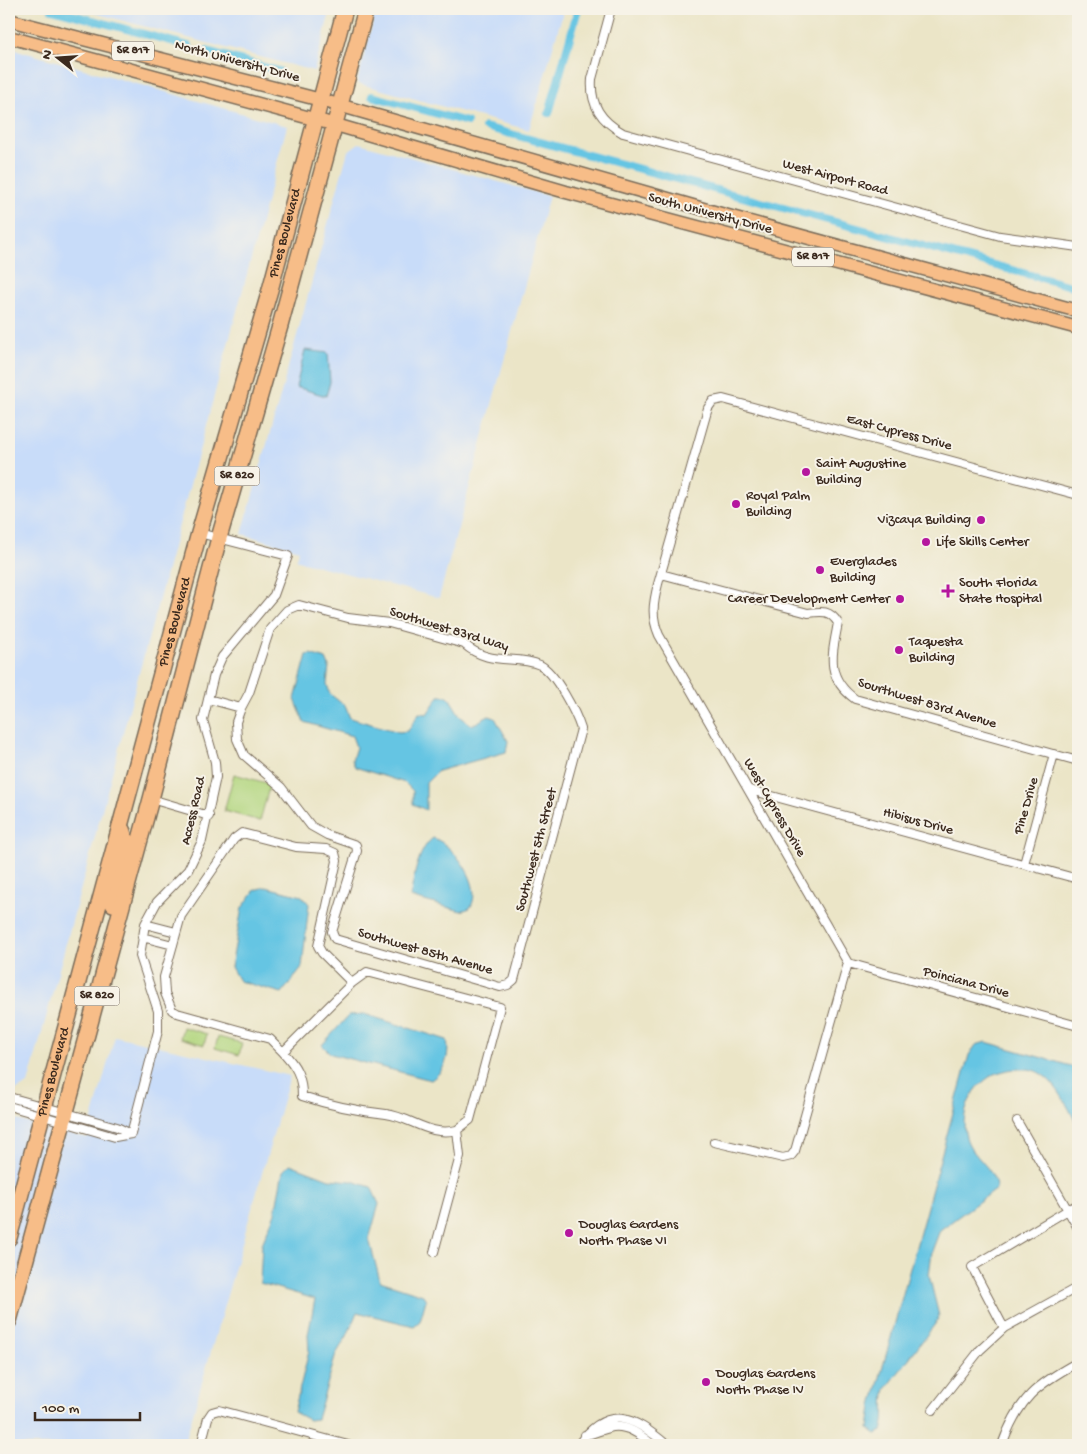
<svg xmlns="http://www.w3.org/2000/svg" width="1087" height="1454" font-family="'Gochi Hand',sans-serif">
<rect width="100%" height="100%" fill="#f7f3e8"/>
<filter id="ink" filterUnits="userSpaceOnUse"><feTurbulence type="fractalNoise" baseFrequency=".02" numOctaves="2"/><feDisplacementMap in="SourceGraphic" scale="10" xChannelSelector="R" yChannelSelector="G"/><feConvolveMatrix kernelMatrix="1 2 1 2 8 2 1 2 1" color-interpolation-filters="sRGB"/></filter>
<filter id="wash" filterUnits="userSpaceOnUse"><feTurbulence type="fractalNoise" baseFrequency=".0096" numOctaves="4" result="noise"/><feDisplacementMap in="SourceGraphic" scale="20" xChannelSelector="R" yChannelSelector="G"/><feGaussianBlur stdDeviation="1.12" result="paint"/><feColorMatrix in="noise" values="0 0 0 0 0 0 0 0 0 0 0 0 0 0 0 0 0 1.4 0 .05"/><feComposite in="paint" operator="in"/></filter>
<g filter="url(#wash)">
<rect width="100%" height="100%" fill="#ebe5c7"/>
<!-- built -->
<path fill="#c8dcf9" d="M79,9H331L314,71Z
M376,9H564L529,130L357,83Z
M9,48L287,126L28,1084L15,1091L9,1089Z
M359,143L549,196L439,598L296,560L299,550L242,534L348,151Z
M115,1036L290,1076L184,1445H9V1118L87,1138Z"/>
<!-- green -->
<path fill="#b2d67f" stroke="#76804e" d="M234,774L270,784L260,821L224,811Z
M183,1027L207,1034L204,1045L180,1038Z
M218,1037L242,1043L239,1055L215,1048Z"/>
<!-- water -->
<path fill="#65c5e3" stroke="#507880" d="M305,350L328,353L330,382L326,396L296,387Z
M310,654L326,659L329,666L327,684L330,694L345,706L350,718L399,732L408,731L419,713L427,714L439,696H448L461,717L472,725L489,716L495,718L508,741L506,752L438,771L426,783V810L413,804V791L405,783L355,767L352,760L356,747L352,736L304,722L295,699L307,655Z
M433,838C453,844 485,886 470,908L461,911L410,897C414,879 417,850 433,838Z
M266,887L302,896L309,904L302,967L282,993L239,981L231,967L242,908L255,890Z
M364,1014L447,1040C450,1056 445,1071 431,1080L331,1054L322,1045L349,1015Z
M986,1042L1078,1068V1127C1068,1107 1051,1067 1023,1069C1017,1069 1010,1069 1004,1071C976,1077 958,1111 966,1137C971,1157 996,1168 996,1189L940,1230L932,1251L929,1275L939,1316L935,1324L886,1389C882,1404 887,1417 882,1431L876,1434L869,1429L872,1406L969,1055L976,1045Z
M290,1164L329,1179L352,1181L371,1187L379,1204L369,1239L380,1281L423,1295L426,1300L420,1321L414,1326L357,1312L347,1336L336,1354L317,1419L309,1420L294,1412L309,1351L308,1335L315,1299L260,1283L262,1244L275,1213L283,1171Z"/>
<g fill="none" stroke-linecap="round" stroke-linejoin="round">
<!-- canal -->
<path stroke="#65c5e3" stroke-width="8" d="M52,9L189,46
M207,51L279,71
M372,96L467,122
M549,113L578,9
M485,127L1078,288"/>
</g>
</g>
<g filter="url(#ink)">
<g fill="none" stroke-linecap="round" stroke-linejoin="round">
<defs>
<path id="street" d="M611,9L592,79C590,105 601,121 623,133L1000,236L1078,247
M661,574L808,613C822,611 830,610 838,623C832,655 825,677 855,699L1078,761
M208,699L241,708L236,722L237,739L244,755L281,787L311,826L327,835L356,845L357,851L332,932L335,939L500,987L508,985L514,980L581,729C576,713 555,672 540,665C515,654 490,667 464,644L389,623L348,618L299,605L287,610L270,629L249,693L241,708
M750,790L1078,879
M151,799L209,816
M1024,864L1054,754
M145,924L176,932
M142,937L173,945
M848,963L659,635C651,616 653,604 658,584L708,408L713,401L723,399L1078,495
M848,963L1078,1026
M352,983L322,953L318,946L337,861L335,853L326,849L296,847L242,833L234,839L181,916L164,977L165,993L172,1010L177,1013L270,1039L283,1052L352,983L367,972L500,1007L470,1120L457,1130L460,1156L434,1252
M283,1052C296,1066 302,1076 302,1096C329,1105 357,1111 386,1114C411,1117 429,1137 457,1130
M9,1097L117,1127L131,1134
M9,1106L115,1137L131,1134
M1017,1121L1078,1228
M131,1134L158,1031V1011L140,956L145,924L157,902L188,870L202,841L216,777L215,762L203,720L214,675L222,657L274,595L288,556L199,533
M714,1142L783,1158L791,1156L795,1151L848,963
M1004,1328L972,1267L1078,1204
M933,1410L980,1350L1004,1328L1078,1287
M585,1435C594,1434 600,1430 609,1428C625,1423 641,1435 653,1445
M201,1445L208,1418L212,1412L219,1410L348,1445
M578,1445C608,1404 633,1416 667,1445
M1002,1445C1019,1398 1036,1385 1078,1362"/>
<path id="primary" d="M9,20L321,100L728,216L1078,311
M9,37L336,125L566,192L1078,328"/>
<g id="highway">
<path d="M113,904C116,881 134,847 120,826"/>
<path id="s1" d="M9,1238L199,533L270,290L345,9"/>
<path d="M9,1321L151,799L219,538L280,326L366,9"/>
</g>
</defs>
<!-- street casing -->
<use href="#street" stroke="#796b59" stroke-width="10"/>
<!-- primary casing -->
<use href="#primary" stroke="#796b59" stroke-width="15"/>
<!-- highway casing -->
<use href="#highway" stroke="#796b59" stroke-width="18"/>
<!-- street -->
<use href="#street" stroke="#fff" stroke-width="8"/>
<!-- primary -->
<use href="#primary" stroke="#f7bd88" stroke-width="12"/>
<!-- highway -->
<use href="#highway" stroke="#f7bd88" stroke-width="15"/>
</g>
</g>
<!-- markers -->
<g fill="#b5179e" stroke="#f7f3e8" stroke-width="2">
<circle cx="806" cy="472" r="5"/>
<circle cx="736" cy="504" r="5"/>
<circle cx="981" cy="520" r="5"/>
<circle cx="926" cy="542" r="5"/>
<circle cx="820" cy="570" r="5"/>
<path d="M945.5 583.5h5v5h5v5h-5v5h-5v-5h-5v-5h5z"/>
<circle cx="900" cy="599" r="5"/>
<circle cx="899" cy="650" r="5"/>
<circle cx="569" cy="1233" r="5"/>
<circle cx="706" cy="1382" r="5"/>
</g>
<g text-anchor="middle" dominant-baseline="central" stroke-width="4" stroke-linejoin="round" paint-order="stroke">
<!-- shield labels -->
<g fill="#f7f3e8" stroke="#73665b" stroke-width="1">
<rect x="112" y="41.5" width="42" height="19" rx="4"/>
<rect x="792" y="247.5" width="42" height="19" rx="4"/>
<rect x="214.5" y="466.5" width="45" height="19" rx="4"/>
<rect x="74.5" y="986.5" width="45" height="19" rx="4"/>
</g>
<g font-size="12" font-weight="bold" fill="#3b2a1e">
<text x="133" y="51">SR 817</text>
<text x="813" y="257">SR 817</text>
<text x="237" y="476">SR 820</text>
<text x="97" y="996">SR 820</text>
</g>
<!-- street labels -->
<g font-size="14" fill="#3b2a1e" stroke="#f7f3e8">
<text transform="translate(237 62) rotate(15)">North University Drive</text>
<text transform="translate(835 178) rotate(15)">West Airport Road</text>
<text transform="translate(710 214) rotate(15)">South University Drive</text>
<text stroke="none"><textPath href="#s1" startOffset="1042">Pines Boulevard</textPath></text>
<text transform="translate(899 433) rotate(15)">East Cypress Drive</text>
<text stroke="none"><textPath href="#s1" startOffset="638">Pines Boulevard</textPath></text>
<text transform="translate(449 630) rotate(17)">Southwest 83rd Way</text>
<text transform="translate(927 704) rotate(17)">Sourthwest 83rd Avenue</text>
<text transform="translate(1027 806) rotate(-74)">Pine Drive</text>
<text transform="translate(774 808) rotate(60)">West Cypress Drive</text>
<text transform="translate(194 811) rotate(-77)">Access Road</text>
<text transform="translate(918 822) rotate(15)">Hibisus Drive</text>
<text transform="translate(537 850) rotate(-75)">Southwest 5th Street</text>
<text transform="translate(425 952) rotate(16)">Southwest 85th Avenue</text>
<text transform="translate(966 983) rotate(15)">Poinciana Drive</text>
<text stroke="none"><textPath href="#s1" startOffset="172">Pines Boulevard</textPath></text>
</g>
<!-- poi labels -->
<g font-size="14" fill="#3b2a1e" stroke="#f7f3e8" text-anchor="start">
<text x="816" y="464">Saint Augustine<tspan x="816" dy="16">Building</tspan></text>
<text x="746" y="496">Royal Palm<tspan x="746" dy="16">Building</tspan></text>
<text x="971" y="520" text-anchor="end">Vizcaya Building</text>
<text x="936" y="542">Life Skills Center</text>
<text x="830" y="562">Everglades<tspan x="830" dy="16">Building</tspan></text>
<text x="959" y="583">South Florida<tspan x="959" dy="16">State Hospital</tspan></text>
<text x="890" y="599" text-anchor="end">Career Development Center</text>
<text x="909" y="642">Taquesta<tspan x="909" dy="16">Building</tspan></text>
<text x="579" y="1225">Douglas Gardens<tspan x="579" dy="16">North Phase VI</tspan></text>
<text x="716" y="1374">Douglas Gardens<tspan x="716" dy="16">North Phase IV</tspan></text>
</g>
</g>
<!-- margin -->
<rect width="1087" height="1454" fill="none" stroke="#f7f3e8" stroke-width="30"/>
<!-- north arrow -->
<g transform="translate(58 58) rotate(287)" stroke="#f7f3e8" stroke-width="4" paint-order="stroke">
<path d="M0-4L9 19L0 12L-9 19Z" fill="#3b2a1e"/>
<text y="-8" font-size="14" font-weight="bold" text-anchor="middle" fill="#3b2a1e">N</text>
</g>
<!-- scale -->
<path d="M35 1412v8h105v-8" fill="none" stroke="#3b2a1e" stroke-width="2.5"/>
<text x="42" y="1412" font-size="15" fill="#3b2a1e" stroke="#f7f3e8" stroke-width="4" paint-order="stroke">100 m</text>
</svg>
